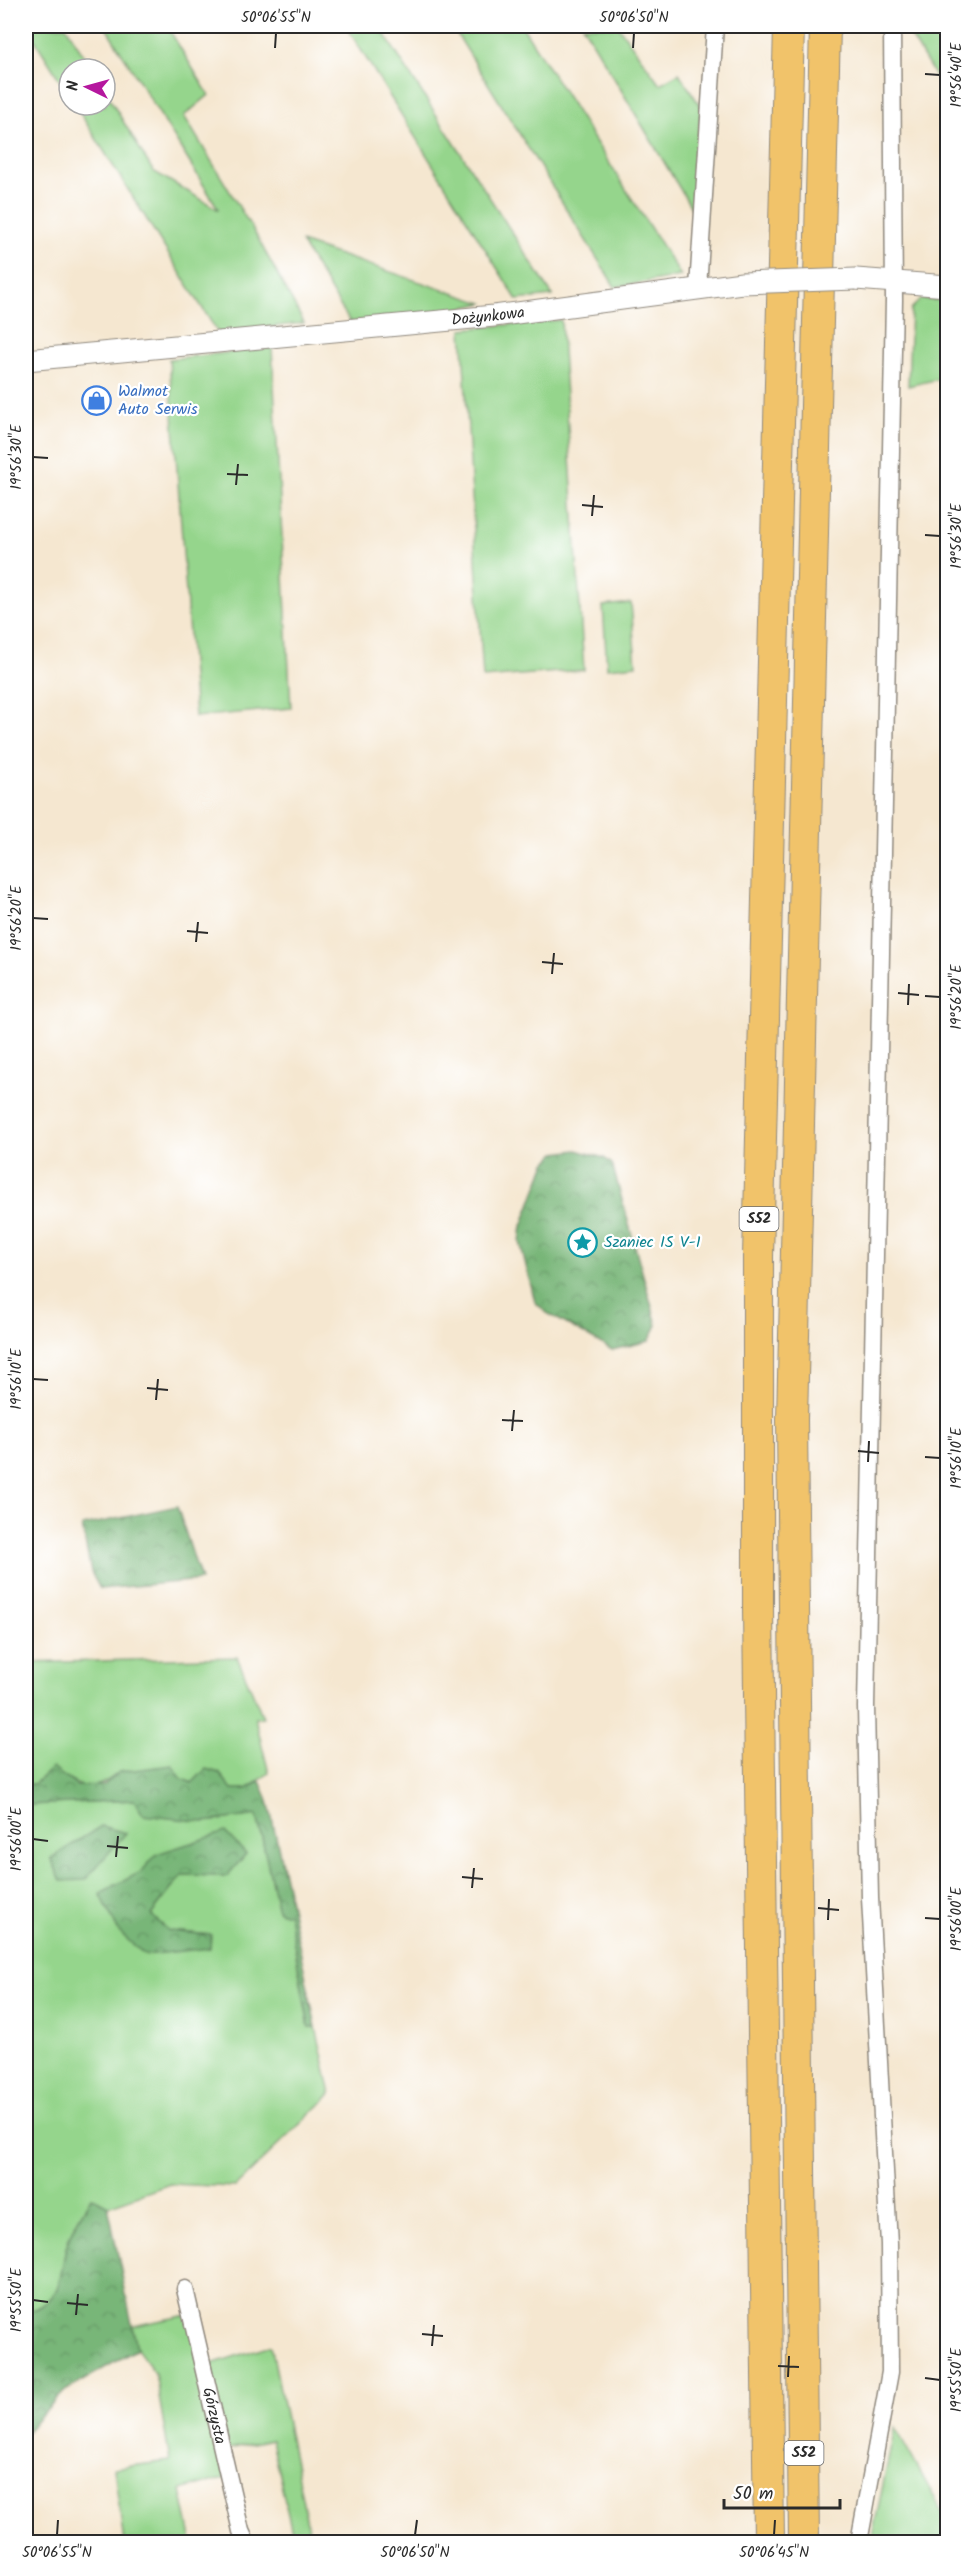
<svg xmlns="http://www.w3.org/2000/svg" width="973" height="2568" font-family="Kalam,sans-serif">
<defs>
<pattern id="forest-crowns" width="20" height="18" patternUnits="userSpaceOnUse" patternTransform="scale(1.5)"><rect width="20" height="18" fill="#78b678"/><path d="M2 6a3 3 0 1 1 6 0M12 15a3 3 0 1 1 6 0" fill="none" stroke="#639463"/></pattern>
</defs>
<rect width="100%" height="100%" fill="#fff"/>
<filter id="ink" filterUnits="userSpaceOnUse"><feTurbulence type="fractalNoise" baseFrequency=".0167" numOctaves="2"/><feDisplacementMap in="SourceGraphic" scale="12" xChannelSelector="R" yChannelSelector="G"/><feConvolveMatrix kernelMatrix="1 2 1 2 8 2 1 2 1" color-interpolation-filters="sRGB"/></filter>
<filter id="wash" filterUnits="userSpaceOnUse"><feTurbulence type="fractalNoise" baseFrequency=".008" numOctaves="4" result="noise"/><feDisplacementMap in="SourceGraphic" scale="24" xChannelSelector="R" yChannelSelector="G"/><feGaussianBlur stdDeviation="1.35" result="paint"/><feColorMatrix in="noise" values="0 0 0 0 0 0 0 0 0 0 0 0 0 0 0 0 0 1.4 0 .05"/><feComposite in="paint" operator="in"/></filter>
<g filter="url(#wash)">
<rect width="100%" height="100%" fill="#f5e7d0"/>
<!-- green -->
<path fill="#95d58c" stroke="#60805c" stroke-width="1.5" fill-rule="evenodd" d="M26,26H66L92,69H69V95Z
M105,26H167L209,95L184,116L255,233L304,323L218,333L75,105H105V91L153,171L219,210Z
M346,26H379L553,296L517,300Z
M452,26H522L681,276L615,287Z
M583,26H618L660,84L679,73L701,107L692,209Z
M906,26H947V96L906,28Z
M301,242L483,303L457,309L350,322Z
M921,299L947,301V377L908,386L911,309Z
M561,320L584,670L483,678L462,329Z
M272,348L291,708L195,717L169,359Z
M631,603L636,665L607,668L603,606Z
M237,1657L263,1717L255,1718L269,1773L247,1789H232L219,1773L206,1769L193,1783L182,1779L119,1772C91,1796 79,1788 52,1768L34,1784L26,1785V1663Z
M135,1800L204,1822L257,1815L278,1910L289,1914L309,2027H316L331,2094L235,2187L170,2184L108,2206L91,2197C84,2210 74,2224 69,2239C58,2269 68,2294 34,2310L26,2307V1805ZM141,1872L227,1876L182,1875L151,1915L169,1931L210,1935L209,1948L119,1932L101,1893Z
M188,2315L225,2478L181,2490L192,2542H124L114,2468L170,2461L155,2373L137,2349L132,2326Z
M271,2345L310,2537L294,2541L271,2440L228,2449L208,2365Z
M895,2427L947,2520V2542H871Z"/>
<!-- forest -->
<path fill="url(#forest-crowns)" stroke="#527052" stroke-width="1.5" d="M577,1150L604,1158L612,1164L657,1325L649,1341L612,1350L547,1313L535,1302L520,1242L522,1226L546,1163L556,1153Z
M177,1506L201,1580L100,1589L91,1572L82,1526Z
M172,1765L182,1779L192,1783L206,1769L219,1773L232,1789H247L260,1781L268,1800L285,1878L316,2027H309L289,1914L278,1911L257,1815L204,1822L143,1815L134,1800L26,1805V1785L34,1784L52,1768L77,1786L104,1785L119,1772Z
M101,1826L126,1833L85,1880L61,1881L51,1858Z
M225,1832L246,1854L227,1876L182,1875L151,1915L169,1931L211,1935L210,1948L145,1955L119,1932L100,1893L141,1872L157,1854Z
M91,2197L108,2206L137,2349L65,2391L26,2432V2307L34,2310C68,2294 58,2268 69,2238C74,2224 84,2210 91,2197Z"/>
</g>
<g filter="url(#ink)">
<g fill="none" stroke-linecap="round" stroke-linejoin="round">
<defs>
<g id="minor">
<path d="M698,288L715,26"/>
<path id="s1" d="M185,2289L241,2531L246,2542"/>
<path d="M859,2542L890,2372L889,2244L870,1898L866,1707L894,300L892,26"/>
</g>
<g id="tertiary">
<path d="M856,279L948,286"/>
<path id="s2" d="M26,360L494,316L742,283"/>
</g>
<path id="motorway" d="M769,2542L758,1608V1257L789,26
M804,2542L792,1420L825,26"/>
</defs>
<!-- minor casing -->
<use href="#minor" stroke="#90897e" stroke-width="19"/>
<!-- tertiary casing -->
<use href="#tertiary" stroke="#90897e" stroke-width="23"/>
<!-- motorway casing -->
<use href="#motorway" stroke="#90897e" stroke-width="32"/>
<!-- minor -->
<use href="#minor" stroke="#fff" stroke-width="16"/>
<!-- tertiary -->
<use href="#tertiary" stroke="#fff" stroke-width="21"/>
<!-- motorway -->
<use href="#motorway" stroke="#f1c36a" stroke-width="30"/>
<defs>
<path id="tertiary-bridge" d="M742,283L856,279"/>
</defs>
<!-- tertiary-bridge casing -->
<use href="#tertiary-bridge" stroke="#90897e" stroke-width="23" stroke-linecap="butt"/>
<!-- tertiary-bridge -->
<use href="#tertiary-bridge" stroke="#fff" stroke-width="21"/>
</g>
</g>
<!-- ticks -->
<path fill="none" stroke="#2b2b2b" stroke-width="2" d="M275,48L276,33M633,48L634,33M925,74L940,75M33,457L48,458M227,474L248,475M236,485L238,464M582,505L603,507M592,516L594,495M925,535L940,536M33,918L48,919M187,931L208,933M196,942L198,922M542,962L563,964M552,974L554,953M898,993L919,995M925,996L940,997M908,1005L909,984M33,1379L48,1380M147,1388L168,1390M156,1400L158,1379M502,1420L523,1421M512,1431L514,1410M858,1451L879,1453M925,1457L940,1458M868,1462L869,1441M33,1839L48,1841M107,1846L128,1848M116,1857L118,1836M462,1877L483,1879M472,1888L474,1868M818,1908L839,1910M925,1918L940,1919M828,1920L829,1899M33,2300L48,2302M67,2303L88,2305M76,2315L78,2294M422,2334L443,2336M432,2346L434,2325M778,2366L799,2367M788,2377L789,2356M925,2378L940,2380M57,2535L58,2520M415,2535L417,2520M774,2535L775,2520"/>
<!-- icons -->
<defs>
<symbol id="shop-ring" viewBox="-11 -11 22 22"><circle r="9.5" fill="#fff" stroke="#3f7fe0" stroke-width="1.5"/><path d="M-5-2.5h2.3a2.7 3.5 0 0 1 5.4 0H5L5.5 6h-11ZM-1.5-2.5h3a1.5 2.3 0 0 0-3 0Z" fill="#3f7fe0"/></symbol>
<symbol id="sight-ring" viewBox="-11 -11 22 22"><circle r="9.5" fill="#fff" stroke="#0f9aa8" stroke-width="1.5"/><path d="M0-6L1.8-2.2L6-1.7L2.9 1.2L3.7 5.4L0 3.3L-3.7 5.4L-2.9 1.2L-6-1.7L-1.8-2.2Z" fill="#0f9aa8"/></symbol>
</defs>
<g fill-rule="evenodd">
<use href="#shop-ring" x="80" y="384" width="33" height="33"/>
<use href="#sight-ring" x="566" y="1226" width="33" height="33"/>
</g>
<g text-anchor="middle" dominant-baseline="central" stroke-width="4.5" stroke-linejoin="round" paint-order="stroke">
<!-- shield labels -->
<g fill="#fff" stroke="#6b6b6b" stroke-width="1.5">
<rect x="739.5" y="1207" width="39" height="24" rx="4.5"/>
<rect x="784.5" y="2441" width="39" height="24" rx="4.5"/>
</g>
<g font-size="15" font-weight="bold" fill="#2b2b2b">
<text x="759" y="1219">S52</text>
<text x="804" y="2453">S52</text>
</g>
<!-- street labels -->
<g font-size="16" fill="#2b2b2b" stroke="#fff">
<text stroke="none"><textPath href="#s2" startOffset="464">Dożynkowa</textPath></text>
<text stroke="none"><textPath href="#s1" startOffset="130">Górzysta</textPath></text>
</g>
<!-- shop labels -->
<g font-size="16" fill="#366cbe" stroke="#fff" text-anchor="start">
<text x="118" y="391">Walmot<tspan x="118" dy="18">Auto Serwis</tspan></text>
</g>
<!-- culture labels -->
<g font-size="16" fill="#0d838f" stroke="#fff" text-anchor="start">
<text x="604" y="1242">Szaniec IS V-1</text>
</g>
</g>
<!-- margin -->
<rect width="973" height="2568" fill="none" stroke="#fff" stroke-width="66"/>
<!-- north arrow -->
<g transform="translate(87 87) rotate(275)"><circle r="28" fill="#ffffff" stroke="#aaaaaa" stroke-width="1.5"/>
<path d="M0-4.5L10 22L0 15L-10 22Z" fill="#b5179e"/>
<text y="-9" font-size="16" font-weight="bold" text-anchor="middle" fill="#2b2b2b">N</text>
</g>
<!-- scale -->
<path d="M724 2499v9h116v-9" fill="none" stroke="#2b2b2b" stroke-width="3"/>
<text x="733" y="2499" font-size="18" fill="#2b2b2b" stroke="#ffffff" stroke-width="4.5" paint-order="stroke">50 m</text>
<rect x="33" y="33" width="907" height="2502" fill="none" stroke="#2b2b2b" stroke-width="2"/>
<g font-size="15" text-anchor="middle" fill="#2b2b2b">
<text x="276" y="22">50°06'55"N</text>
<text x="634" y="22">50°06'50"N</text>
<text transform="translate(956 75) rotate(-90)" y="5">19°56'40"E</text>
<text transform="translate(16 457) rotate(-90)" y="5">19°56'30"E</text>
<text transform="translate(956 536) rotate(-90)" y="5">19°56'30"E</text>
<text transform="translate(16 918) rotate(-90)" y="5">19°56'20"E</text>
<text transform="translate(956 997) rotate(-90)" y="5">19°56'20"E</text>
<text transform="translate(16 1379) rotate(-90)" y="5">19°56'10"E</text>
<text transform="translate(956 1458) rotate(-90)" y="5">19°56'10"E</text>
<text transform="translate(16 1839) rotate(-90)" y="5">19°56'00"E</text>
<text transform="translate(956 1919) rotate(-90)" y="5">19°56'00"E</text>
<text transform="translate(16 2300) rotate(-90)" y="5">19°55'50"E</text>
<text transform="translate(956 2380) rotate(-90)" y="5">19°55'50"E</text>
<text x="57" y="2557">50°06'55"N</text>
<text x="415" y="2557">50°06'50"N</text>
<text x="774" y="2557">50°06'45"N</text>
</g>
</svg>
